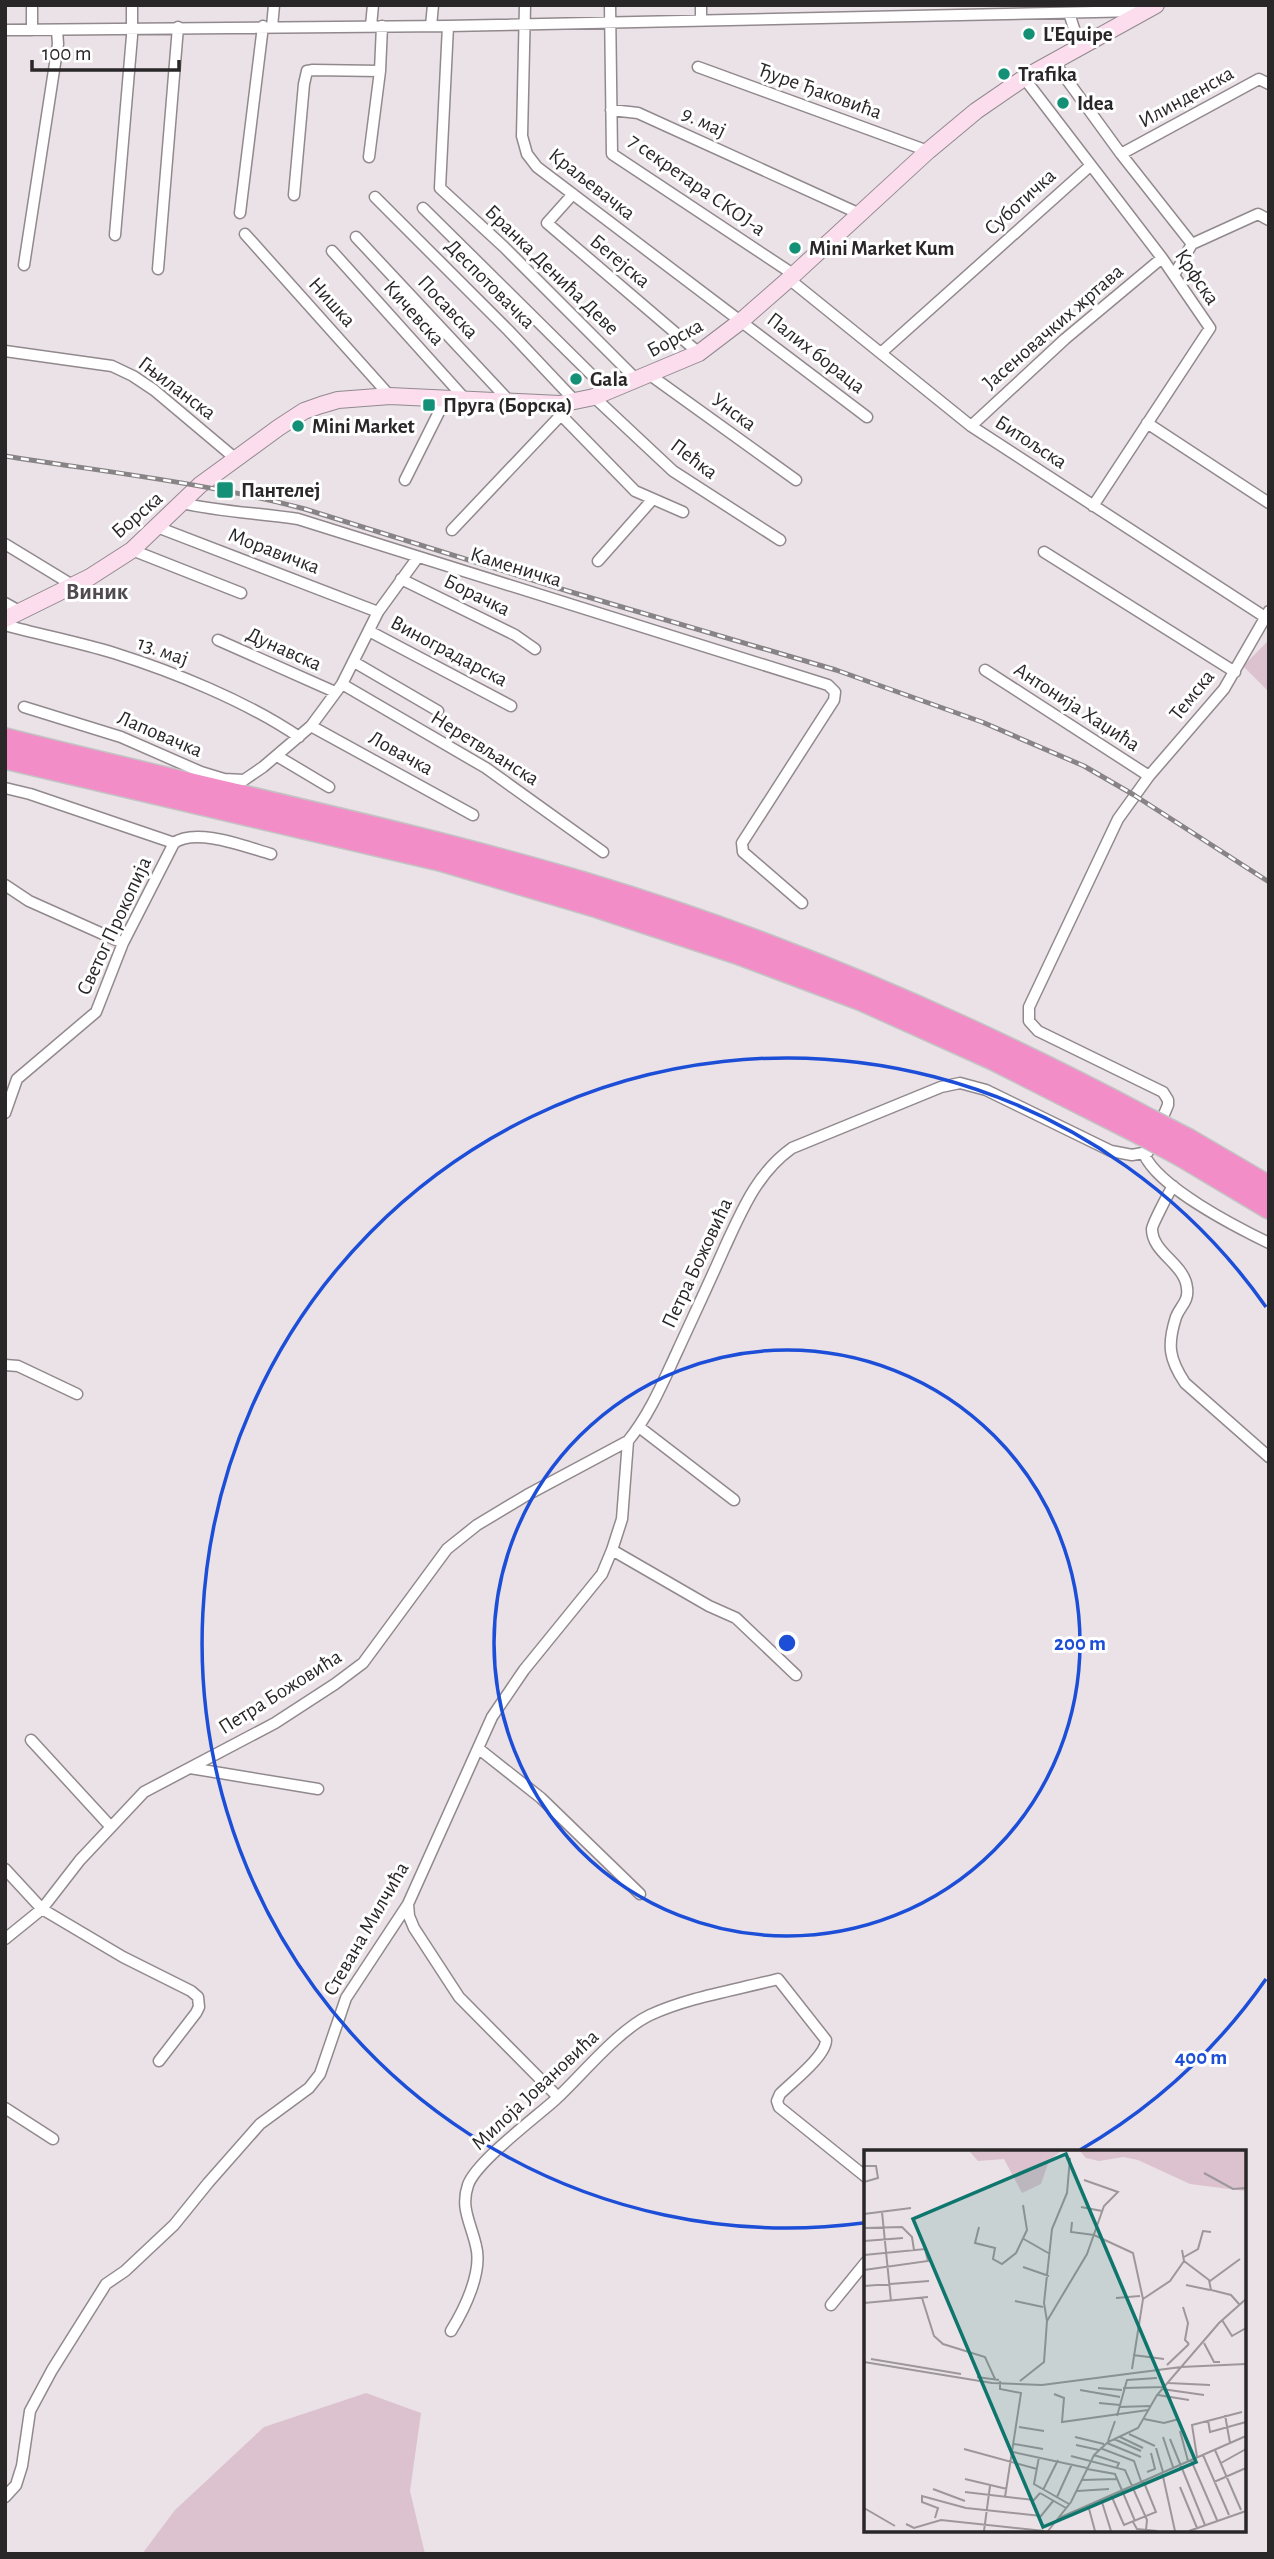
<svg xmlns="http://www.w3.org/2000/svg" width="1274" height="2559" font-family="'Alegreya Sans',sans-serif">
<rect width="100%" height="100%" fill="#eae2e6"/>
<!-- green -->
<path fill="#dbc2ce" d="M1269,640V692L1243,666Z
M366,2393L421,2413L410,2491L425,2554H142L175,2510L264,2427Z"/>
<g fill="none" stroke-linecap="round" stroke-linejoin="round">
<defs>
<path id="street" d="M32,5V30
M525,5L522,136L527,154L537,167L867,417
M610,5L612,154L793,274
M1069,13L1080,47
M701,20V5
M371,26L373,5
M431,26L433,5
M448,26L440,188L504,247L637,380
M272,27L274,5
M5,30L448,26L1140,11
M1054,62L1121,154L1192,244
M698,67L928,151
M1024,78L1162,258L1210,328L1093,506
M611,110L638,113L860,214
M1121,154L1259,79L1269,84
M369,157L380,71L382,26
M573,194L547,223L699,353
M294,195L304,84L307,71L313,70L380,71
M375,197L508,330L575,401
M423,208L608,391
M240,213L263,26
M245,234L390,396
M115,235L132,36V5
M356,237L512,404
M1192,244L1258,214L1269,220
M332,251L466,400
M24,265L58,44L57,30
M158,269L178,27
M1174,275L1192,244
M789,279L971,426L1265,617
M5,351L112,366L133,376L154,390L236,459
M882,352L1090,166
M650,375L796,480
M594,397L673,471L780,540
M561,415L635,491L683,512
M1147,423L1269,503
M971,426L1065,339L1162,258
M405,480L445,400
M182,503C220,512 260,513 298,519L828,685L835,692L834,700L742,843L743,852L802,903
M157,527L378,612
M452,530L561,415L560,404
M5,544L74,586
M132,550L241,593
M1044,552L1235,672
M598,561L652,500
M401,579L515,635L535,649
M5,603L21,612
M5,625C41,635 78,642 114,653C174,672 246,701 299,737
M369,631L511,706
M218,640L335,692
M354,662L438,711
M985,670L1149,776
M342,684L486,768L603,852
M24,707L121,737L201,772L224,779L244,780L263,767L311,726L342,684L378,612L418,557
M311,726L473,815
M277,756L329,787
M5,788L30,794L174,843
M174,843C196,827 246,847 271,854
M5,885L29,901L123,943
M5,1113L17,1079L96,1012L123,943L174,843
M1144,1154C1158,1187 1236,1227 1269,1243
M1173,1186C1169,1192 1152,1225 1152,1229C1152,1253 1185,1264 1187,1288C1189,1302 1180,1306 1176,1317C1167,1345 1169,1359 1185,1383L1269,1457
M5,1365L18,1366L77,1394
M639,1427L734,1500
M612,1550L709,1606L736,1618L796,1675
M31,1740L111,1827
M479,1749L541,1798L640,1894
M190,1768L318,1789
M5,1869L42,1909L123,1957L191,1991L198,1997L199,2007L196,2013L159,2061
M408,1904L409,1916L414,1928L459,1997L558,2097
M5,1939L42,1909L80,1860L144,1792L275,1723L335,1684L363,1663L447,1549L477,1525L527,1495L628,1441C650,1414 663,1382 677,1352C693,1317 709,1283 724,1249C742,1210 757,1173 792,1148L941,1087L960,1083L986,1090L1111,1151L1132,1155L1148,1152L1168,1105V1100L1163,1092L1038,1031L1029,1021V1007L1118,819L1149,776L1224,689L1269,611
M5,2108L53,2139
M831,2305L866,2262
M451,2331C464,2310 483,2272 476,2246C471,2223 460,2208 468,2185C476,2162 535,2118 555,2100C582,2075 617,2031 650,2015C689,1997 736,1990 778,1979L826,2040C826,2056 792,2082 780,2094L777,2101L779,2107L866,2177
M5,2497L16,2485L22,2466L30,2411L52,2370L106,2284L125,2271L174,2225L208,2183L260,2124L309,2088L320,2074L346,1998L408,1904L492,1717L524,1670L602,1574L612,1550L622,1519L628,1441"/>
<path id="secondary" d="M5,619L90,577L132,550L200,485L278,428L304,411L321,405L338,400L390,396L560,404L594,397L699,353L741,321L789,279L928,151L976,111L1024,78L1156,5"/>
<path id="highway" d="M5,739C198,788 393,827 584,883C781,942 968,1023 1150,1120
M5,758L440,860L598,907L737,953L862,1000L993,1059L1141,1134
M1189,1140L1269,1187
M1182,1156L1269,1208"/>
</defs>
<!-- street casing -->
<use href="#street" stroke="#91898d" stroke-width="13"/>
<!-- secondary casing -->
<use href="#secondary" stroke="#91898d" stroke-width="18"/>
<!-- highway casing -->
<use href="#highway" stroke="#c3c3c3" stroke-width="24"/>
<!-- street -->
<use href="#street" stroke="#fff" stroke-width="10"/>
<!-- secondary -->
<use href="#secondary" stroke="#fbddee" stroke-width="16"/>
<!-- highway -->
<use href="#highway" stroke="#f38dc7" stroke-width="21"/>
<defs>
<path id="rail" d="M5,456C106,472 207,483 305,509L571,592L836,670L982,722L1084,766L1134,795L1269,882"/>
</defs>
<!-- rail casing -->
<use href="#rail" stroke="#888385" stroke-width="5"/>
<!-- rail -->
<use href="#rail" stroke="#fff" stroke-width="2.5" stroke-dasharray="8" stroke-linecap="butt"/>
<defs>
<path id="highway-bridge" d="M1150,1120L1189,1140
M1141,1134L1182,1156"/>
</defs>
<!-- highway-bridge casing -->
<use href="#highway-bridge" stroke="#c3c3c3" stroke-width="24" stroke-linecap="butt"/>
<!-- highway-bridge -->
<use href="#highway-bridge" stroke="#f38dc7" stroke-width="21"/>
</g>
<!-- distance rings -->
<g fill="none" stroke="#1d4ed8" stroke-width="3.5">
<circle cx="787" cy="1643" r="293"/>
<path d="M1266 1979A585 585 0 0 1 1080 2150M863 2223A585 585 0 1 1 1266 1307"/>
</g>
<!-- markers -->
<g fill="#149076" stroke="#fff" stroke-width="2.5">
<circle cx="1029" cy="34" r="7"/>
<circle cx="1004" cy="74" r="7"/>
<circle cx="1063" cy="103" r="7"/>
<circle cx="795" cy="248" r="7"/>
<circle cx="576" cy="379" r="7"/>
<rect x="422" y="398" width="14" height="14" rx="3.5"/>
<circle cx="298" cy="426" r="7"/>
<rect x="216" y="481" width="18" height="18" rx="3.5"/>
</g>
<g text-anchor="middle" dominant-baseline="central" stroke-width="6" stroke-linejoin="round" paint-order="stroke">
<!-- poi labels -->
<g font-size="21" font-weight="bold" fill="#2a2728" stroke="#fff" text-anchor="start">
<text x="1043" y="34">L'Equipe</text>
<text x="1018" y="74">Trafika</text>
<text x="1077" y="103">Idea</text>
<text x="809" y="248">Mini Market Kum</text>
<text x="590" y="379">Gala</text>
<text x="443" y="405">Пруга (Борска)</text>
<text x="312" y="426">Mini Market</text>
<text x="241" y="490">Пантелеј</text>
</g>
<!-- street labels -->
<g font-size="21" fill="#2a2728" stroke="#fff">
<text transform="translate(820 91) rotate(20)">Ђуре Ђаковића</text>
<text transform="translate(1186 97) rotate(-29)">Илинденска</text>
<text transform="translate(704 122) rotate(25)">9. мај</text>
<text transform="translate(592 184) rotate(38)">Краљевачка</text>
<text transform="translate(697 185) rotate(35)">7 секретара СКОЈ-а</text>
<text transform="translate(1020 202) rotate(-42)">Суботичка</text>
<text transform="translate(620 261) rotate(40)">Бегејска</text>
<text transform="translate(552 270) rotate(44)">Бранка Денића Деве</text>
<text transform="translate(1197 277) rotate(56)">Крфска</text>
<text transform="translate(490 284) rotate(45)">Деспотовачка</text>
<text transform="translate(332 302) rotate(48)">Нишка</text>
<text transform="translate(448 307) rotate(47)">Посавска</text>
<text transform="translate(414 313) rotate(48)">Кичевска</text>
<text transform="translate(1053 327) rotate(-41)">Јасеновачких жртава</text>
<text transform="translate(675 338) rotate(-28)">Борска</text>
<text transform="translate(816 353) rotate(38)">Палих бораца</text>
<text transform="translate(177 388) rotate(37)">Гњиланска</text>
<text transform="translate(734 412) rotate(36)">Унска</text>
<text transform="translate(1031 442) rotate(33)">Битољска</text>
<text transform="translate(694 459) rotate(37)">Пећка</text>
<text transform="translate(137 515) rotate(-41)">Борска</text>
<text transform="translate(274 551) rotate(21)">Моравичка</text>
<text transform="translate(516 567) rotate(17)">Каменичка</text>
<text transform="translate(477 595) rotate(26)">Борачка</text>
<text transform="translate(284 649) rotate(24)">Дунавска</text>
<text transform="translate(163 651) rotate(20)">13. мај</text>
<text transform="translate(449 651) rotate(28)">Виноградарска</text>
<text transform="translate(1192 695) rotate(-51)">Темска</text>
<text transform="translate(1077 707) rotate(33)">Антонија Хаџића</text>
<text transform="translate(160 734) rotate(23)">Лаповачка</text>
<text transform="translate(485 748) rotate(32)">Неретвљанска</text>
<text transform="translate(401 753) rotate(29)">Ловачка</text>
<text transform="translate(114 926) rotate(-65)">Светог Прокопија</text>
<text transform="translate(697 1263) rotate(-65)">Петра Божовића</text>
<text transform="translate(280 1692) rotate(-32)">Петра Божовића</text>
<text transform="translate(366 1929) rotate(-60)">Стевана Милчића</text>
<text transform="translate(535 2090) rotate(-43)">Милоја Јовановића</text>
</g>
<!-- neighbourhood labels -->
<g font-size="23" font-weight="bold" fill="#514a4e" stroke="#fff">
<text x="97" y="592">Виник</text>
</g>
</g>
<!-- overview -->
<g transform="translate(864 2150)">
<rect width="382" height="382" fill="#eae2e6"/>
<path d="M198,0L185,11L177,34L158,43L140,9L114,11L106,2ZM215,0H381V41L326,34L274,10L259,7L235,11L222,8Z" fill="#dbc2ce"/>
<path fill="none" stroke="#9d979a" stroke-width="2" d="M0,16H12L14,28L0,32M340,23L369,39L382,38M217,57L238,61M18,62L27,151M0,64L47,58M208,72L207,82L230,85L269,103L279,149M115,77L111,93L131,98L129,109L138,114L152,103L163,80L159,55M0,78L38,77L48,87L50,100M158,88L186,104M0,91L39,88M0,105L61,99L64,111L0,120M320,107L334,99L339,81L347,82M320,111L345,130L347,140L367,145L375,154M159,117L185,126M346,131L376,109M322,135L346,140M0,136L65,131M58,148L70,186L79,194L121,207L131,229M252,148L276,146M151,151L179,157M0,153L64,147M319,157L324,173L321,190L325,194M358,170L368,186L382,178M183,171L180,153L188,79L203,43L206,8M340,193L350,212H356M269,205L300,209M7,209L97,224M0,212L128,233L178,235L317,217L382,214M303,215L325,194M268,219L279,149L306,131L320,111L318,100M113,227L135,230M136,231V239L157,243L141,347M156,231L180,212L183,171L223,104L240,56L254,42L220,30M304,233L346,235M234,238L258,240M259,238L301,237M298,239L340,245M216,240L256,247M190,244L200,248L198,272L284,260M294,245L325,250M235,253L256,255M255,257L286,256M361,265L366,293M253,266L263,230L293,228M280,269L300,273L315,269M344,270L346,282L382,272M155,277L180,281M316,281L324,311M265,284L291,296M211,287L240,294M256,287L279,298M299,287L309,317M250,289L277,301M306,289L341,375M244,291L251,271M243,293L277,307M150,294L179,299M212,295L235,300M236,298L270,311L277,331M292,298L299,322M100,299L173,319M351,300L377,360M149,302L223,318M230,305L255,313L253,317M339,305L365,365M207,306L261,320L283,370L282,380M175,307L170,334L205,354M333,307L328,275L378,262M327,310L353,370M357,313L382,299M223,319L251,324L271,371M283,322L291,319L287,303M298,322L311,381M101,329L143,339M218,330L253,329M350,332L382,318M316,337L333,378M69,339L101,351M179,340L194,310M213,341L245,339M101,342L170,350L176,343M176,343L202,358M247,345L260,375L292,362L279,330M193,347L208,314M237,349L247,381M224,355L231,381M0,358L31,376M102,358L177,366L190,350M71,368L74,358L58,352V346L102,358M195,368L382,286M269,372L273,379L293,381M42,374L50,378L77,370L180,381M120,381L126,336M184,381L207,352L230,305L244,292L274,278L293,245L355,173L382,149M325,381L382,361"/>
<path fill="#0f766e" fill-opacity="0.15" stroke="#0f766e" stroke-width="3.5" d="M202,4L332,312L179,377L49,69Z"/>
<rect width="382" height="382" fill="none" stroke="#2a2728" stroke-width="3.5"/>
</g>
<circle cx="787" cy="1643" r="10" fill="#1d4ed8" stroke="#fff" stroke-width="3.5"/>
<g font-size="21" text-anchor="middle" font-weight="bold" fill="#1d4ed8" stroke="#fff" stroke-width="6" stroke-linejoin="round" paint-order="stroke">
<text x="1080" y="1650">200 m</text>
<text x="1201" y="2064">400 m</text>
</g>
<!-- border -->
<rect width="1274" height="2559" fill="none" stroke="#2a2728" stroke-width="14"/>
<!-- scale -->
<path d="M32 60v10h147v-10" fill="none" stroke="#2a2728" stroke-width="3.5"/>
<text x="42" y="60" font-size="21" fill="#2a2728" stroke="#ffffff" stroke-width="5" paint-order="stroke">100 m</text>
</svg>
